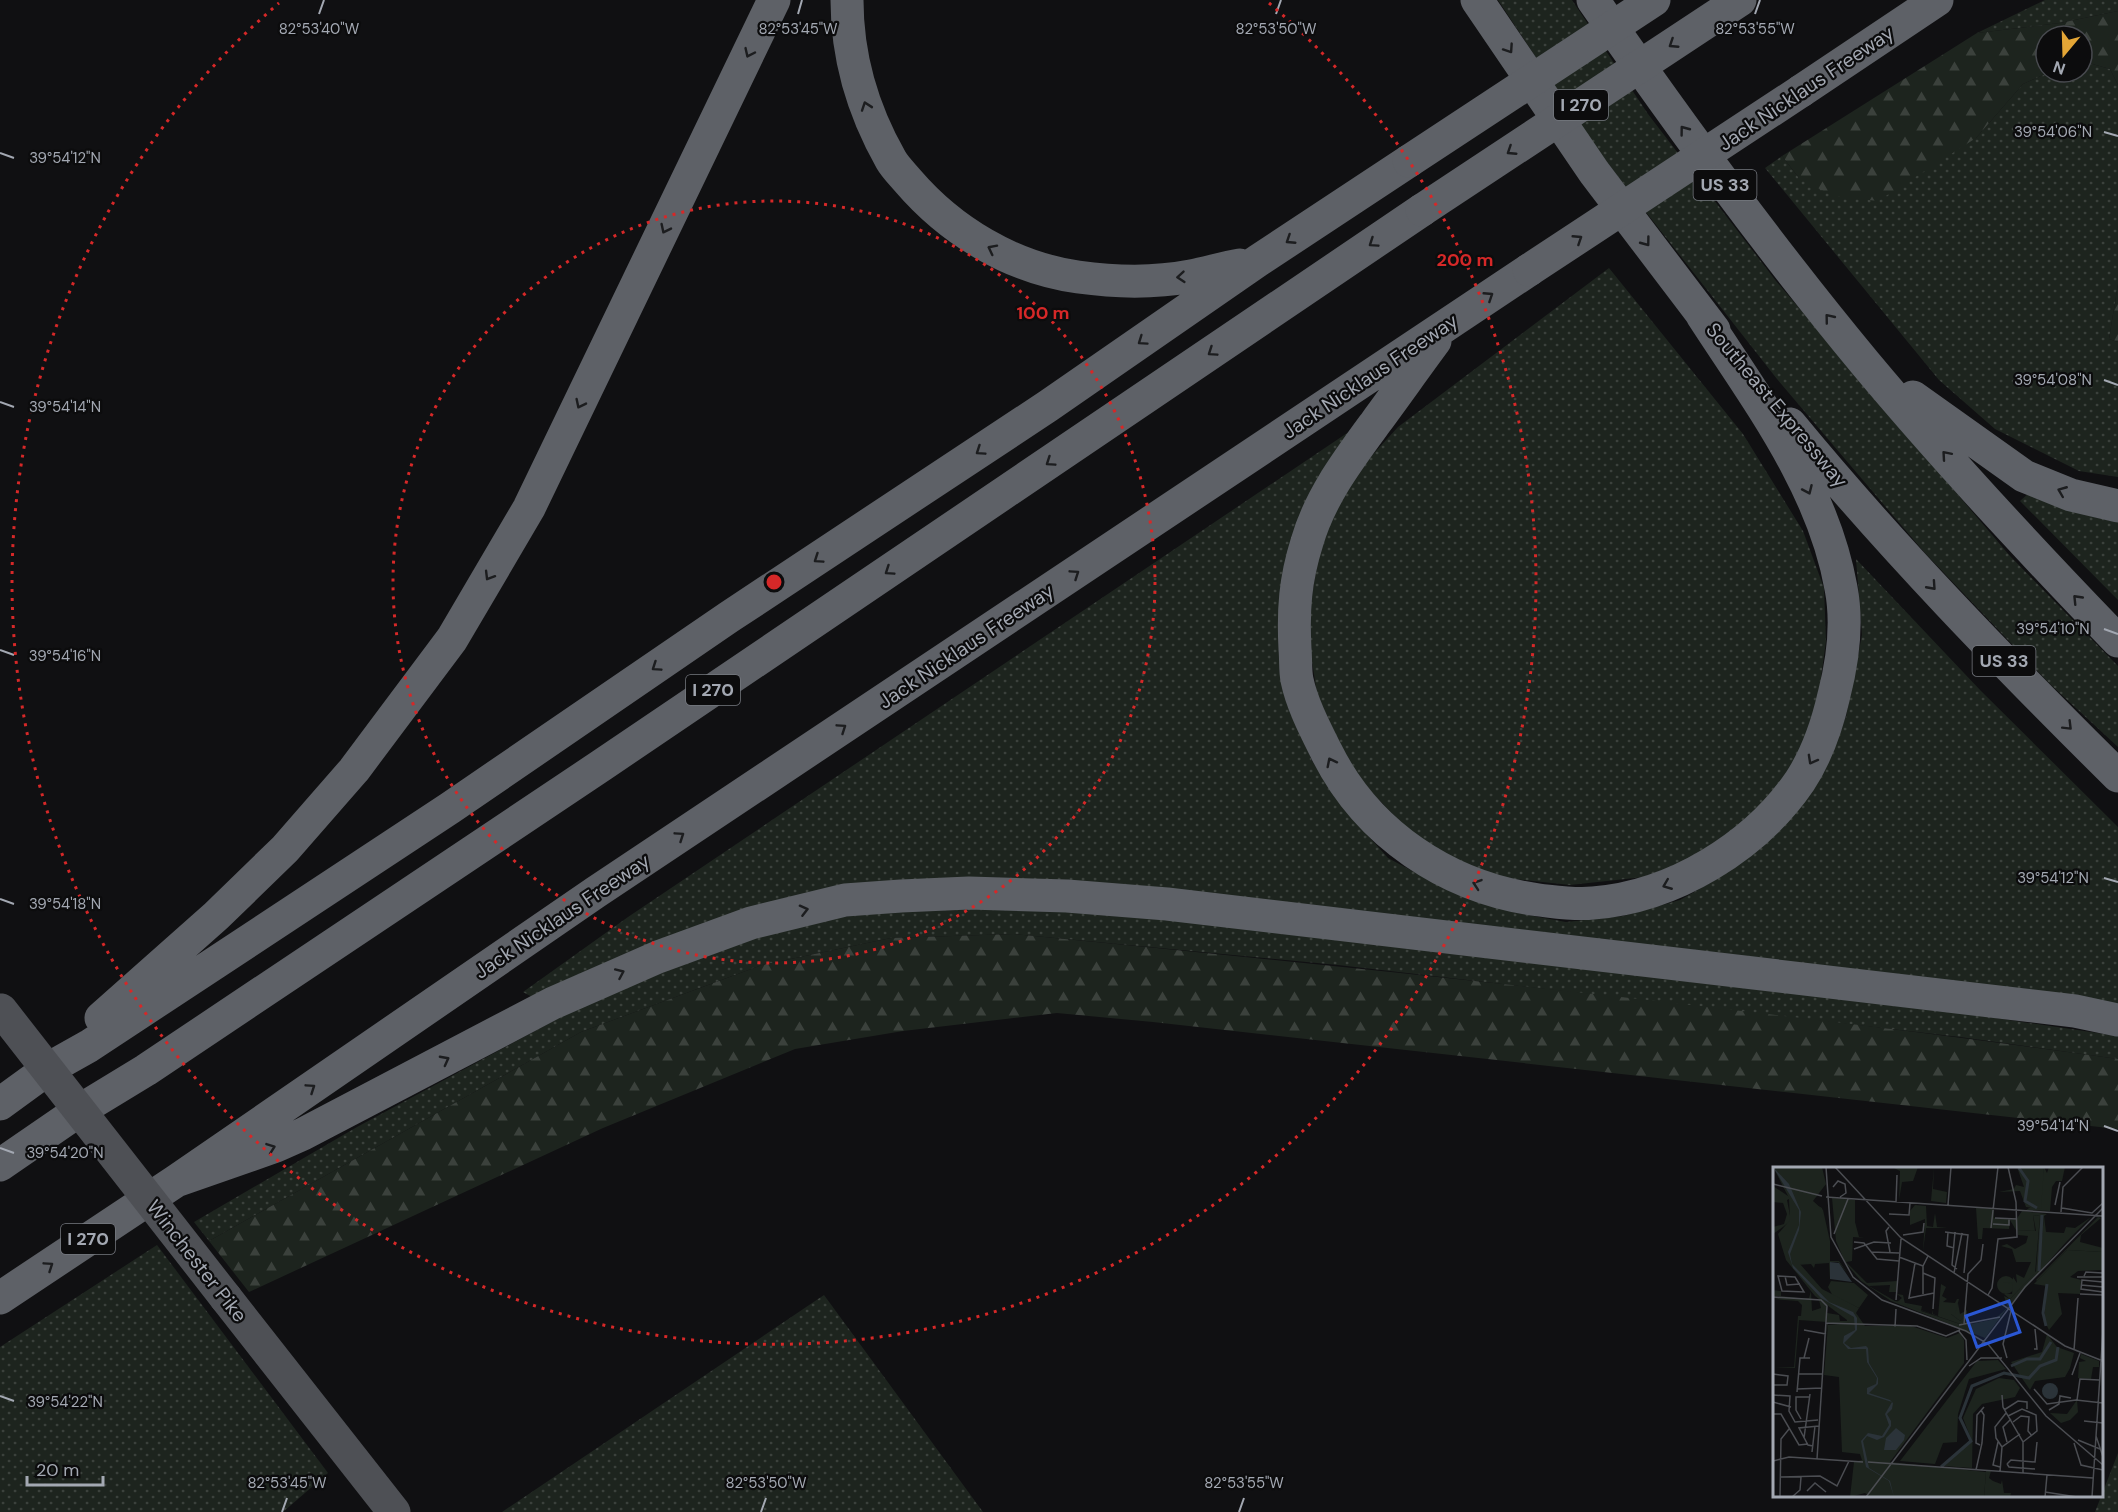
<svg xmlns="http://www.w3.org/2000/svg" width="2118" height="1512" font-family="'DM Sans',sans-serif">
<defs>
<pattern id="grass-dots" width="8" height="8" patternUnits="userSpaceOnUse" patternTransform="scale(1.5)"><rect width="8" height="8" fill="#1d241e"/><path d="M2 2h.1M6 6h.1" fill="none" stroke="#3b413c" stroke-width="1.8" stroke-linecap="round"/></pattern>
<pattern id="forest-firs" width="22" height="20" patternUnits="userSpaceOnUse" patternTransform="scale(1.5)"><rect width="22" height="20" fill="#1d241e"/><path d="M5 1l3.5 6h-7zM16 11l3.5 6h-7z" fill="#3b413c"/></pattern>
</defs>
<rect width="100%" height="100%" fill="#101012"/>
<!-- grass -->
<path fill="url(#grass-dots)" d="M1498,0H1572L1648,114L1776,281L2010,556L2118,666V747L2050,684L1924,552L1777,379L1598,151Z
M2045,0H2118V11L2060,23L1977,33Z
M2082,61L2110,69L2118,85V284L2109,339L2118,342V477L2079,471L1995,429L1939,380L1765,168L1782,156L1799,178L1976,138L2023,84L2050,72H2082Z
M1609,268L1743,434L1803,531L1824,588L1826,641L1818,700L1803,745L1776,790L1735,829L1688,860L1644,877L1570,885L1505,878L1453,860L1413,835L1352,772L1317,694L1310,648L1311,602L1320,546L1339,500L1365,463L1398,427Z
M1359,425L1333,463L1285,688L1312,761L1354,820L1388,858L1452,892L1512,912L1566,922L1623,916L1680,900L1717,879L1818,777L1846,717L1862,635L1856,559L1981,691L2118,827V1009L893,885L532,997L523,992L628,917Z
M2029,493C2058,506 2087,517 2118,522V600L2020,501Z
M964,906L1079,908L1975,1015L2118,1036V1059L1960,1037L1338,965L1014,934L891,938L762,965L581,1032L209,1241L194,1222L357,1127L574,1010L658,969L756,934L853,915Z
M157,1245L328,1473L283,1512H0V1347Z
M824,1295L983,1512H502Z
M2118,1453V1512H2095Z"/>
<!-- forest -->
<path fill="url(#forest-firs)" d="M2118,11V85L2110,69L2082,61V36H2046V72H2050L2023,84L1976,138L1878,201L1833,196L1799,178L1782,156L1977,33L2060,23Z
M2118,284V342L2109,339Z
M1014,934C1382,970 1751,1008 2118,1059V1129L1153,1022L1057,1013L903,1031L795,1049L603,1128L249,1292L209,1241L581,1032L762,965L891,938Z"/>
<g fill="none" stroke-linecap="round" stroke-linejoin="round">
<!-- major -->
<path stroke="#4e5055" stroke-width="33" d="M226,1298L394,1512"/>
<!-- highway -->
<path stroke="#5e6167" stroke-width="33" d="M847,0C847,58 862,109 891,160C895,167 902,174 908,181C951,231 1012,268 1078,277C1114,282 1155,283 1191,276C1207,273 1223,268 1240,265
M1477,0L1594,172L1714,330
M1593,0C1679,124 1768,246 1865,363C1945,459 2031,551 2118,641
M1801,91L1937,0
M1435,341C1415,368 1396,395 1376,422C1348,460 1320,497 1307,542C1295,580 1293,610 1295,649C1296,659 1295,670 1297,680C1302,704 1315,729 1326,751C1367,834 1448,888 1539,900C1557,902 1575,905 1593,903C1673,897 1755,847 1800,781C1817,755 1827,726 1834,695C1843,660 1848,624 1841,588C1823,486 1757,400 1702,315
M1913,397L2024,476L2071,495L2118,506
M1790,424C1892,548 2004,663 2118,776
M101,1018L216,916L285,849L354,770L452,639L529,508L774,0
M0,1104L48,1069L89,1046L450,808L729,617L1048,406L1259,260L1409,161
M0,1165L77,1112L146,1070L602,765L1422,210
M176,1181L276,1146L303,1134L553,1003L658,957L751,923L845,900L901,896L969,893L1067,896L1167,904L2075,1011L2118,1020
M0,1298L176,1181L596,892L1529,270"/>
<!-- major-bridge -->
<path stroke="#4e5055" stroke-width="33" d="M1,1010L226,1298"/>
<!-- highway-bridge -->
<path stroke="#5e6167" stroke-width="33" d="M1409,161L1654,0
M1422,210L1740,0
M1529,270L1801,91"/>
</g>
<!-- one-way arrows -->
<defs><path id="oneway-chevron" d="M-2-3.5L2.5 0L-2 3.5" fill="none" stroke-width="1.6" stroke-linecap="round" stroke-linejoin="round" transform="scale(1.5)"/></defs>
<g stroke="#1c1d1f">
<use href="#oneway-chevron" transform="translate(1673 44) rotate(147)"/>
<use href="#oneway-chevron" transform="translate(1509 49) rotate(56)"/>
<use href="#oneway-chevron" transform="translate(749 53) rotate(115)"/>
<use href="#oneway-chevron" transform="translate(866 106) rotate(-109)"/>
<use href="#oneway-chevron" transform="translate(1684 130) rotate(-127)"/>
<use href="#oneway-chevron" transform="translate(1511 151) rotate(147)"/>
<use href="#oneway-chevron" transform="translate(665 229) rotate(116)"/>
<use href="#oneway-chevron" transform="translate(1578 239) rotate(-33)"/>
<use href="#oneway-chevron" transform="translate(1290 240) rotate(147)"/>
<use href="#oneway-chevron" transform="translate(1646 242) rotate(53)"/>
<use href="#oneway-chevron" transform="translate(1373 243) rotate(146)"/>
<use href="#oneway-chevron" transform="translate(992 249) rotate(-153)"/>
<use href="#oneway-chevron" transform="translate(1181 277) rotate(175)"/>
<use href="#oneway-chevron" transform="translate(1489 296) rotate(-33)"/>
<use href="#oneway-chevron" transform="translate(1829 318) rotate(-129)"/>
<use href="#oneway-chevron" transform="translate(1142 341) rotate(145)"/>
<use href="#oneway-chevron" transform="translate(1212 352) rotate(146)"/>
<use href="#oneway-chevron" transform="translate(580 404) rotate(116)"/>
<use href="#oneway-chevron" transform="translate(980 451) rotate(146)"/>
<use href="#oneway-chevron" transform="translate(1946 455) rotate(-131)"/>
<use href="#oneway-chevron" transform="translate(1050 462) rotate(146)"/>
<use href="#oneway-chevron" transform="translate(1808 490) rotate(66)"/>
<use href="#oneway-chevron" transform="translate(2062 491) rotate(-158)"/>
<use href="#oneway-chevron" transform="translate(818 559) rotate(146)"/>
<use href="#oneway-chevron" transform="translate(889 571) rotate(146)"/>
<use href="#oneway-chevron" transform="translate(1075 574) rotate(-34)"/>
<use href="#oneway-chevron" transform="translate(489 576) rotate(121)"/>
<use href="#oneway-chevron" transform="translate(1932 586) rotate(48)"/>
<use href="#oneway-chevron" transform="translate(2077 599) rotate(-134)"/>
<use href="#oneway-chevron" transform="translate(656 667) rotate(146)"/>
<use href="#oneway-chevron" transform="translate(2068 726) rotate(45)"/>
<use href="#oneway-chevron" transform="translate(842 728) rotate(-34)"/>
<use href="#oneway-chevron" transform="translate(1812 760) rotate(119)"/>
<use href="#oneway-chevron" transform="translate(1331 762) rotate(-117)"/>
<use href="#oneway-chevron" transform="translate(680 836) rotate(-34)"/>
<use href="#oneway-chevron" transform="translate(1477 884) rotate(-161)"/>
<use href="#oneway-chevron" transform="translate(1667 885) rotate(158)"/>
<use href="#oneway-chevron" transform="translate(804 910) rotate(-14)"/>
<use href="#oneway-chevron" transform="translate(620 973) rotate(-24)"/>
<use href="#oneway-chevron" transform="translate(445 1060) rotate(-28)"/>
<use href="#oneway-chevron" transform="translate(311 1088) rotate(-34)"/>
<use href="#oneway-chevron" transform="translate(271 1148) rotate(-20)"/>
<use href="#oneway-chevron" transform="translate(49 1266) rotate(-34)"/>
</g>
<!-- ticks -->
<path fill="none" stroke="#a3a8b2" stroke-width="2" d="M319,14L324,0M798,14L802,0M1276,14L1281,0M1755,14L1760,0M2104,132L2118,136M0,153L14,158M2104,380L2118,385M0,402L14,407M2104,629L2118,634M0,650L14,655M2104,878L2118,882M0,899L14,904M2104,1126L2118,1131M0,1148L14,1153M0,1396L14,1401M282,1512L287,1498M761,1512L766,1498M1239,1512L1244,1498"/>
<!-- distance rings -->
<g fill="none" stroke="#d62828" stroke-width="3" stroke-dasharray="3 6">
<circle cx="774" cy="582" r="381"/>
<path d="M1269 3A762 762 0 1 1 279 3"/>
</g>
<g text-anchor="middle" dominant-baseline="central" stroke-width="4.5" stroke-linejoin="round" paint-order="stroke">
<!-- shield labels -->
<g fill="#0c0c0d" stroke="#767980" stroke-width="1.5">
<rect x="1554" y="90" width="54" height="30" rx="4.5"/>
<rect x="1693.5" y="170" width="63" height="30" rx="4.5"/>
<rect x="1972.5" y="646" width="63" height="30" rx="4.5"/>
<rect x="686" y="675" width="54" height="30" rx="4.5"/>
<rect x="61" y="1224" width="54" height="30" rx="4.5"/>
</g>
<g font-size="18" font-weight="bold" fill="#a3a8b2">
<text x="1581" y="105">I 270</text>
<text x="1725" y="185">US 33</text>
<text x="2004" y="661">US 33</text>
<text x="713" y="690">I 270</text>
<text x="88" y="1239">I 270</text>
</g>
<!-- street labels -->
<g font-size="20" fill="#a3a8b2" stroke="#0c0c0d">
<text transform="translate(1806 88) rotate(-34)">Jack Nicklaus Freeway</text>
<text transform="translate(1370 376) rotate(-34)">Jack Nicklaus Freeway</text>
<text transform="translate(1777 405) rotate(50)">Southeast Expressway</text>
<text transform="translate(966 646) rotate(-34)">Jack Nicklaus Freeway</text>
<text transform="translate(562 916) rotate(-34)">Jack Nicklaus Freeway</text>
<text transform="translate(197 1261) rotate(52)">Winchester Pike</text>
</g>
</g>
<!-- overview -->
<g transform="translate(1773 1167)">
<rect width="330" height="330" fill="#101012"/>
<path d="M119,0H145L140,14L129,15L126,33L127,4ZM271,0L274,6L276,0H292L289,14H283L279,20L277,44L253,43L266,35ZM0,19L18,31L14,33L18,54L0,67V60L11,57L14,47L10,36L0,35ZM59,31L82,33V55L86,70L92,71L80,70L79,94L73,95L94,116L124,114V125H116L117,118L96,119L122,134L149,139L148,144L190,158L192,149L187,154L178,147L185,136L187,147L194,143V158L222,152L234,141L212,171L118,134L88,114L72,95L63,74ZM203,41L221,42V51L243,53L249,44L274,47L271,49L266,101L299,68L235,141L231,129L237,132L263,104L267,49L260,48L262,64L243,63L237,53L236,62L210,61L209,72H205ZM224 118a9 9 0 1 1 18 0a9 9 0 1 1-18 0ZM0,123L8,124V129L25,131L26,132L36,131L38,124L39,144L48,141L46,133L54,135V146L66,148L67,154H75L77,159L55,157L53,170L54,155L26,153L22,201L0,200H21L25,149H28L29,138L25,134L0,132L12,130L1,129ZM308,187L326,194V200H320L318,212L305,211L306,195L313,194L307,191ZM225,193L233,202L196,212L185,247L184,275L170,276L162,297L127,294L204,194ZM213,304H218L216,311L220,314L228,317L229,313L231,326H238L237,330H211Z" fill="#1d241e"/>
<path d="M161,0L160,22L174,25L173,36L158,34ZM244,0H271L268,42L253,40L247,24L226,25L241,22L243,18L251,20ZM23,33H34L49,41L56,94H66L74,106L65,95H57V112L56,96L42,97L41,101L38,97L24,98L35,109L45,124L62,133L55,120L58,114L81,116L95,128L86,141L65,131L64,134L80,143L84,150L85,157L78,143L56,135L45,126L32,108L19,97L17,87L28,53ZM142,38L153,39L154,59L160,60L162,46L164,60L175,61H153L150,84L152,52L137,58V44ZM260,48L267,49L262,106L237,132L231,127H239L240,117L230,115L240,116V110L244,116L243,107L251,111L258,95H243L239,82L228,79L234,77L242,82L253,76L255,69L245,68L244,63L263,64ZM271,49L273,65L291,66L293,60L302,61L318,50L266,102ZM325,50L328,51L308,68L307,75L330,81V85L294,83L264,114L263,113ZM168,117L173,120L169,129L174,132L170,135L182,136L184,132H186L182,147H178L187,154L191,149L190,158L124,135L129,131L124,127L130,128L132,137L159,147L160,143V147L165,149ZM274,167L284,180L301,186L297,201L292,210L262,214L257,223L238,195L269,185ZM304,233L305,245L297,253L288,256L277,246L294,247Z" fill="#1d241e"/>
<path d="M0,0H49L53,17L40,34L50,43L57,74V95L27,97L49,122L86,141L83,146L92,159H138L174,171L187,166L191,173V196L117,295L213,305L211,330H97L92,326L77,330L81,295L89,293L87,287L69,285L66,210L51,208L55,158H74V153L42,129L13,93L5,67L17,53L16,31ZM294,83L330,85V103L305,104L297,110L308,113L307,127L285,126L289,147L276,163L271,153L274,119L261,117ZM226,211L241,213L247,221L242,230L209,237L200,247L199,301L170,299L199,274L190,251L203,222Z" fill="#1d241e"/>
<path d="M0,0L16,17L28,45L26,63L17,87L19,97L56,135L80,145L84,151V163L71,176L78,181L93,179L95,181L96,196L105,211V217L96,226L117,233L120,236L119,242L114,247L118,254V259L111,270L104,273L94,269L90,274L96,301L117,314L121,330L116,314L93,300L88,274L95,266L109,269L116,258L112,247L119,235L94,227V221L103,217L104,211L94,195L93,182H75L70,176L71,169L82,163L81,150L48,131L20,101L15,85L26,58V43ZM57,95L66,96L79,115L57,112ZM269 224a8 8 0 1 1 16 0a8 8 0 1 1-16 0ZM123,261L132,268L131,273L123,283H111L113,271Z" fill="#2b3339"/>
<path fill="none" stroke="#2b3339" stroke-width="3" d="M246,1L255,14L252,34L264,41M266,104L269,48M273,159L270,146L274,117M238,199L254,192H267L278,175M168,300L198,274L187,251L199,219L231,206L256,211L267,199L283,193L285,180"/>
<path fill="none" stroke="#4b4d52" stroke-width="1.5" d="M53,0L58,70L80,110L109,133L193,164L215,177L273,249L330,298M62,0L128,71L292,179L330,194M0,17L49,29M60,20L65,14L72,17L73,26L67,30M53,30L330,49M123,35L124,8M175,38L178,0M282,38L287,15M289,41L319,46L330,36M288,45L290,20L310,0M116,47L136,48L137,36M222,51L244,52M220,57L236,58V52M116,60L113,64L117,85M218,61L225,0M172,65L195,68L191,106M175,65L174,79L181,81M182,65L179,98L184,102M61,67L75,32M130,68L150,65L151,56M81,75L91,76L104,92L126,94M0,80V110M81,82L101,75L118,76M98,85L126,86M126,90L150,99M142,96L136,131L161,126M150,106L162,111L160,142M181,106L189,66M5,109L22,110L31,125L9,124ZM12,109L14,118L27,117M311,109L313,105L330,106M304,110H330M330,115L309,113L308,122L330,125M308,118L330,120M150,127V99L155,89M307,127L330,128M215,128L219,121L225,72L244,70L243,35L235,0M0,130L48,133L54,139L44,292M123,133L128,72M53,156L144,159L173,169L187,163M191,157L195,107L208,93L210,77M186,158L227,150M122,160L123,142M31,163L53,167M185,163L193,173L194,193M261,182H264L262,162M301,183L305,131M31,191L36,171M234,191L230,177L238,144M196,199L208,191H229M0,207L15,209L14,218H0M25,207H50M299,208L307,186M24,222L49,221M261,222L274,237L303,233L330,236M24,225L27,191H37M0,228L17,229L16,244L22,255L45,253M229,228L230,240L250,275V306M304,233L307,212L326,213M0,235L18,240M231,243L245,234L254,235V242M276,243L286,237L287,229L298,231M0,247H8L26,278L35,277M235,249L249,242L263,248L264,264L250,275M28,252L23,243V230H37M311,254L330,256M240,255L248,249L256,250L255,264L259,269M323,269L330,290M31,271L37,227M305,273L327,282M225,275L220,298L227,300M234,275L230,260L238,252M301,276L308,298L330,303M207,278L203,276L204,248L211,240M40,279L35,278L26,261L46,259M229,280L223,271L222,260L233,246M39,285L42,259M0,294L16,290L90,295M95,295L320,311M234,297L238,293L262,295L264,275M234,297L236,300L262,302M203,303L209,276L211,248L208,243M227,305L229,280L247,267M8,310L47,309L64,319L76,294M34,324L42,316L53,325M272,325L304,330M7,330L8,272L16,262M19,330L27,323L28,310M93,330L252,120L330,41M272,330L274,308M319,330L330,163"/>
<path fill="#2a57d4" fill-opacity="0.15" stroke="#2a57d4" stroke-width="3" d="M236,134L247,165L204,180L193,149Z"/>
<rect width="330" height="330" fill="none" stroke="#a3a8b2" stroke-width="3"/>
</g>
<g font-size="15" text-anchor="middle" fill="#a3a8b2" stroke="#0c0c0d" stroke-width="4.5" stroke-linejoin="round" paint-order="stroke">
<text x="319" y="34">82°53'40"W</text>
<text x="798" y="34">82°53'45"W</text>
<text x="1276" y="34">82°53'50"W</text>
<text x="1755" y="34">82°53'55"W</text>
<text x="2053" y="137">39°54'06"N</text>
<text x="65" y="163">39°54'12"N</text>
<text x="2053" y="385">39°54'08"N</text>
<text x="65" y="412">39°54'14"N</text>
<text x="2053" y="634">39°54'10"N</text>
<text x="65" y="661">39°54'16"N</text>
<text x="2053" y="883">39°54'12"N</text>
<text x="65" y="909">39°54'18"N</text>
<text x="2053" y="1131">39°54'14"N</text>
<text x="65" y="1158">39°54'20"N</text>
<text x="65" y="1407">39°54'22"N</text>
<text x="287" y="1488">82°53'45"W</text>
<text x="766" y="1488">82°53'50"W</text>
<text x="1244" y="1488">82°53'55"W</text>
</g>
<circle cx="774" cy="582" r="9" fill="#d62828" stroke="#0c0c0d" stroke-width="3"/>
<g font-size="18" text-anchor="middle" font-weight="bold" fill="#d62828" stroke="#0c0c0d" stroke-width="4.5" stroke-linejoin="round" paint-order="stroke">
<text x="1465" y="266">200 m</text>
<text x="1043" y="319">100 m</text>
</g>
<!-- north arrow -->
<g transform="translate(2064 54) rotate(199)"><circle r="28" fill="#0c0c0d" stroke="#484a4f" stroke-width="1.5"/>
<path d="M0-4.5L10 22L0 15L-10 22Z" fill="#e4a636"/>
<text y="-9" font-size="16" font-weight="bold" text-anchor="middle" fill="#a3a8b2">N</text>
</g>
<!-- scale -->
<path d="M27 1476v9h76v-9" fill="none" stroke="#a3a8b2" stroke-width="3"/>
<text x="36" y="1476" font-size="18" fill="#a3a8b2" stroke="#0c0c0d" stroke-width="4.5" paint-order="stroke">20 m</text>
</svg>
